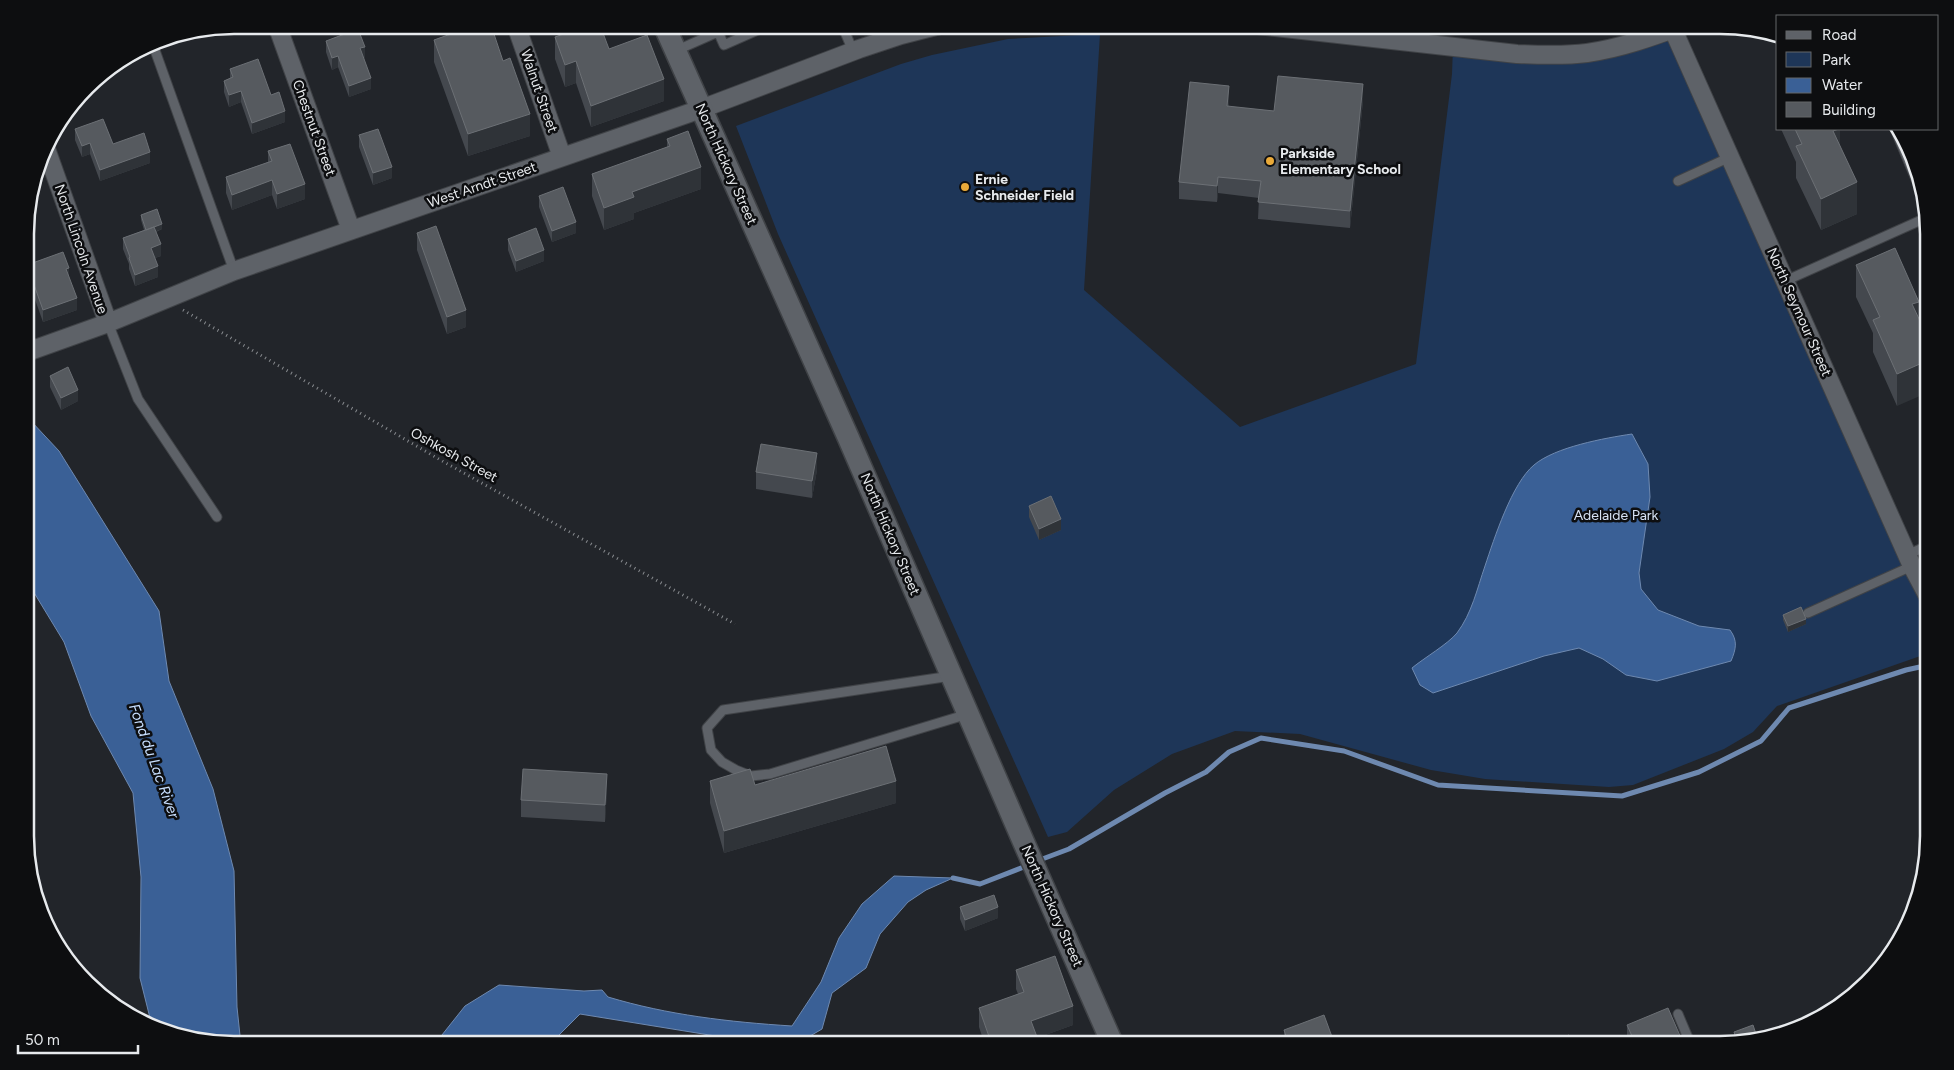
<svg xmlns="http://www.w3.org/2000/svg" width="1954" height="1070" font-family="Figtree,sans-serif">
<rect width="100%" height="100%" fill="#22252a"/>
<!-- green -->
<path fill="#1e3658" d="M1673,29L1929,598V653L1777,706L1753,732L1724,749L1633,785L1609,787L1485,779L1431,770L1300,734L1235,731L1172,754L1114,790L1067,832L1048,837L778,234L736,126L901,64L932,55L1008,39L1100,34L1084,290L1240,427L1416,364L1452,74L1453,47L1557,55Z"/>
<!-- water -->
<path fill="#3a6096" stroke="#6e89b0" d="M27,414L30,420L59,451L159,611L169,681L213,789L234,871L237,1007L241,1045L180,1038L152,1026L140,978L141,877L133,793L91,716L64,642L27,581Z
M1632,434L1648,464L1650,497L1639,573L1641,589L1658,610L1699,626L1730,630C1738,641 1736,649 1731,661L1657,681L1626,675L1603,659L1579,648L1544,656L1433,693L1420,685L1412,668C1424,658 1448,644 1457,633C1472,613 1477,589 1485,566C1494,539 1512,483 1534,465C1555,447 1605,438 1632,434Z
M894,876L953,878L926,890L908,902L880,934L866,968L832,993L822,1029L805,1039L787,1043L734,1039L580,1014L549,1045H434L465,1006L499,985L584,991L602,990L608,997C668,1015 729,1022 792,1026L821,982L839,938L862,904Z"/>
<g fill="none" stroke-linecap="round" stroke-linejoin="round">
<!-- stream -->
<path stroke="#6e89b0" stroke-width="5" d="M1037,861L1069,849L1165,793L1206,772L1229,752L1261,738L1344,751L1438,785L1622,796L1699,772L1761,741L1789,708L1906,670L1929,665
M953,878L980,884L1029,865"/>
<defs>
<path id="service" d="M636,25L641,30L658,25
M715,25L724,45L769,25
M842,25L853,51
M152,42L234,271
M675,51L718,32
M1895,129L1925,201
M1678,181L1730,157
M1785,281L1928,217
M108,323L138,399L217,517
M1907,555L1929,545
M1808,613L1912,566
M951,676L723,710L707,728L711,750L722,762L736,770L751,776L770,774L968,714
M1678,1014L1691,1045"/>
<path id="minor" d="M277,25L351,230
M516,25L562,157
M1258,25L1517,54C1540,55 1564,56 1587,53C1621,48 1652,37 1684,25
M1671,25L1912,566L1929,598
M45,146L108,323
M27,352L108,323L234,271L701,109L859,49L901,35L940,25"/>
<path id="tertiary" d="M664,25L848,437L1024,843L1113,1045"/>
</defs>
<!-- service casing -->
<use href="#service" stroke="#404347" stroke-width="11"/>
<!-- minor casing -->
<use href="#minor" stroke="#404347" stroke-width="20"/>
<!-- tertiary casing -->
<use href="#tertiary" stroke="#404347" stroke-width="24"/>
<!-- path -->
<path stroke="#898c90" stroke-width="3" stroke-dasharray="1 4" stroke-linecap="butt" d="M183,310L444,462L735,624"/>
<!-- service -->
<use href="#service" stroke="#5e6268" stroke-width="9"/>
<!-- minor -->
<use href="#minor" stroke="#5e6268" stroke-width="18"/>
<!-- tertiary -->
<use href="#tertiary" stroke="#5e6268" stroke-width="21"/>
</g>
<!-- wall -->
<path fill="#44484e" d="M555,37L609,49L664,101L591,127L576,83L565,87L555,59Z
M434,40L530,136L468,156L434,62Z
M326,41L365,58H363L371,89L349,97L338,67L332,70L326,52Z
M230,69L271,95L285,122L252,134L241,102L229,107L224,92V81L230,78Z
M1363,101L1350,228L1258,219L1259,198L1218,193L1217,202L1179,199V182L1229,102V107L1274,111Z
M75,129L113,144L150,163L100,181L90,154L82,157L75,140Z
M1781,129H1840V146L1857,214L1821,230L1796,178V162Z
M359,135L392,178L373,185L359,147Z
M667,139L701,189L634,213V219L604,230L592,196V174L667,147Z
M268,151L305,199L277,209L272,195L232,210L226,193V177L268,162Z
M539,196L576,233L552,242L539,207Z
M141,215L162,229L156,232L161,256L155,258L158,277L135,286L129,269V264L123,249V238L144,230L141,220Z
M417,233L466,327L447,334L417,250Z
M508,239L544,261L516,272L508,250Z
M27,265L69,277L77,310L43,322L27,277Z
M1856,265L1919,302L1897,406L1873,352V333L1856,297Z
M50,376L78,401L61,410L50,387Z
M817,470L812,498L756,489V472Z
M1029,506L1061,530L1039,540L1029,517Z
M1783,615L1806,624L1788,632L1783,620Z
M710,781L755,785L896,803L724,853L710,803Z
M607,790L605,822L521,817V800Z
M960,907L998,918L965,931L960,919Z
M1016,970L1073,1025L1037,1038L1040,1045H985L979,1027V1008L1018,994L1016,989Z
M1627,1025L1684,1045H1627Z
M1284,1030L1335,1045H1284Z
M1734,1032L1758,1040L1735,1044Z"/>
<!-- shaded-wall -->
<path fill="#2f3338" d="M316,25H326L316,28Z
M365,47V58L360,60V48Z
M338,56V67L332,70V58Z
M576,61V83L565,87V65Z
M371,78V89L349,97V86Z
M664,79V101L591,127V106Z
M1363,84V101L1350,228V211Z
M1229,86V102L1227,123V106Z
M241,91V102L229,107V95Z
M285,111V122L252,134V123Z
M530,114V136L468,156V134Z
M1839,129H1840V160L1833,131Z
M90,143V154L82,157V146Z
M150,152V163L100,181V170Z
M392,167V178L373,185V173Z
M701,167V189L634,213V219L604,230V208L632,192Z
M1218,177V193L1217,202V186Z
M272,180V195L232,210V195Z
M1857,182V214L1821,230V199Z
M305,184V199L277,209V194Z
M576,222V233L552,242V231Z
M162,224V229L146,235V230Z
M161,244V256L151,259V248Z
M544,250V261L516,272V261Z
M158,266V277L135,286V275Z
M69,268V279L66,269Z
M77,298V310L43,322V310Z
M1919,302V334L1912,304Z
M466,310V327L447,334V317Z
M1929,360V392L1897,406V374Z
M78,390V401L61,410V398Z
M817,453V470L812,498V481Z
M1061,519V530L1039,540V529Z
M1806,619V624L1788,632V626Z
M607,774V790L605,822V805Z
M896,781V803L724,853V831Z
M998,907V918L965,931V920Z
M1073,1006V1025L1031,1040V1021Z"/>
<!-- building -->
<path fill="#565a5f" stroke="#6c7075" d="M476,25H491L503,61L510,58L530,114L468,134L434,40Z
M589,25H600L609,49L647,35L664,79L591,106L576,61L565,65L555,37Z
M358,29L365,47L360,48L371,78L349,86L338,56L332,58L326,41Z
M258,59L271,95L279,92L285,111L252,123L241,91L229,95L224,81L233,77L230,69Z
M1278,76L1363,84L1350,211L1258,202L1261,181L1218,177L1217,186L1179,182L1190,82L1229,86L1227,106L1274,111Z
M103,119L113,144L144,133L150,152L100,170L90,143L82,146L75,129Z
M378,129L392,167L373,173L359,135Z
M1795,129H1839L1833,131L1857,182L1821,199L1796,146L1802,144Z
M688,131L701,167L632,192L634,197L604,208L592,174L670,146L667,139Z
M290,144L305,184L277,194L272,180L232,195L226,177L272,161L268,151Z
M563,187L576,222L552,231L539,196Z
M157,209L162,224L146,230L141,215Z
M436,226L466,310L447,317L417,233Z
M154,227L161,244L151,248L158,266L135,275L129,258L130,257L123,238Z
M536,228L544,250L516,261L508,239Z
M1895,248L1919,302L1912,304L1929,340V360L1897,374L1873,320L1880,317L1856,265Z
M63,252L69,268L66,269L77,298L43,310L27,265Z
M68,367L78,390L61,398L50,376Z
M761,444L817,453L812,481L756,472Z
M1051,496L1061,519L1039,529L1029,506Z
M1801,607L1806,619L1788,626L1783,615Z
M886,746L896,781L724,831L710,781L750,769L755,785Z
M523,769L607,774L605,805L521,800Z
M994,895L998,907L965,920L960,907Z
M1055,956L1073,1006L1031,1021L1040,1045H992L979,1008L1024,992L1016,970Z
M1668,1008L1684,1045H1636L1627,1025Z
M1324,1015L1335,1045H1289L1284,1030Z
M1753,1025L1758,1040L1738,1044L1734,1032Z
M1569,1035L1572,1045H1552L1551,1042Z
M1180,1037L1182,1045H1162V1044Z"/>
<!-- markers -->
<g fill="#eaaa39" stroke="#0d0e10" stroke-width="2">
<circle cx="1270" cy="161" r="5"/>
<circle cx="965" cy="187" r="5"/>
</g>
<g text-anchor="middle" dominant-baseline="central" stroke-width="5" stroke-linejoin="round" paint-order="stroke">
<!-- street labels -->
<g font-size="14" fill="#e7eaed" stroke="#0d0e10">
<text transform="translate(539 91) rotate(71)">Walnut Street</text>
<text transform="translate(314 128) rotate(70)">Chestnut Street</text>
<text transform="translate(726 164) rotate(66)">North Hickory Street</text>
<text transform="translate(482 185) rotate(-19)">West Arndt Street</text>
<text transform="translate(81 249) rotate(71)">North Lincoln Avenue</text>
<text transform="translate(1799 312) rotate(66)">North Seymour Street</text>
<text transform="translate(454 455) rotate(29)">Oshkosh Street</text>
<text transform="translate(890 534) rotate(67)">North Hickory Street</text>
<text transform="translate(1052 906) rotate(66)">North Hickory Street</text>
</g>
<!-- poi labels -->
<g font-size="14" font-weight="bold" fill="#e7eaed" stroke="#0d0e10" text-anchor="start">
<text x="1280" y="153">Parkside<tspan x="1280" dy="16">Elementary School</tspan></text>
<text x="975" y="179">Ernie<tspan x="975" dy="16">Schneider Field</tspan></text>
</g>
<!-- park labels -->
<g font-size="14" fill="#d7e2f3" stroke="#0d0e10">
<text x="1616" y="515">Adelaide Park</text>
</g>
<!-- water labels -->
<g font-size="15" font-style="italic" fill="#c7defe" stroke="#0d0e10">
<text transform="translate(154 761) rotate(70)">Fond du Lac River</text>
</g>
</g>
<!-- crop -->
<path d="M0 0H1954V1070H0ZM234 34H1720A200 200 0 0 1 1920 234V836A200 200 0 0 1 1720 1036H234A200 200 0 0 1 34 836V234A200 200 0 0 1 234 34Z" fill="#0d0e10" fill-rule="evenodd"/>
<path fill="none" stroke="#e7eaed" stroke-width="2.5" d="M234 34H1720A200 200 0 0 1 1920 234V836A200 200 0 0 1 1720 1036H234A200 200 0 0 1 34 836V234A200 200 0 0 1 234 34Z"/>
<!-- legend -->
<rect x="1776" y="15" width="162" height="115" fill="#0d0e10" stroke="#646668"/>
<rect x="1786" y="31" width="25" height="8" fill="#5e6268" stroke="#646668"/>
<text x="1822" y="40" font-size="15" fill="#e7eaed">Road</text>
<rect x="1786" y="52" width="25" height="15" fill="#1e3658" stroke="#646668"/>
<text x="1822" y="65" font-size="15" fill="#e7eaed">Park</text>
<rect x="1786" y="78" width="25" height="15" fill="#3a6096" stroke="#646668"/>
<text x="1822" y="90" font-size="15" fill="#e7eaed">Water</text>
<rect x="1786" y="102" width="25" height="15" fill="#565a5f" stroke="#646668"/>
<text x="1822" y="115" font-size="15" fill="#e7eaed">Building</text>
<!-- scale -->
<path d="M18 1045v8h120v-8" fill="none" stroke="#e7eaed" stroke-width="2.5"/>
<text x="25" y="1045" font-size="15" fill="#e7eaed" stroke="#0d0e10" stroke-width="4" paint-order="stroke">50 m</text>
</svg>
